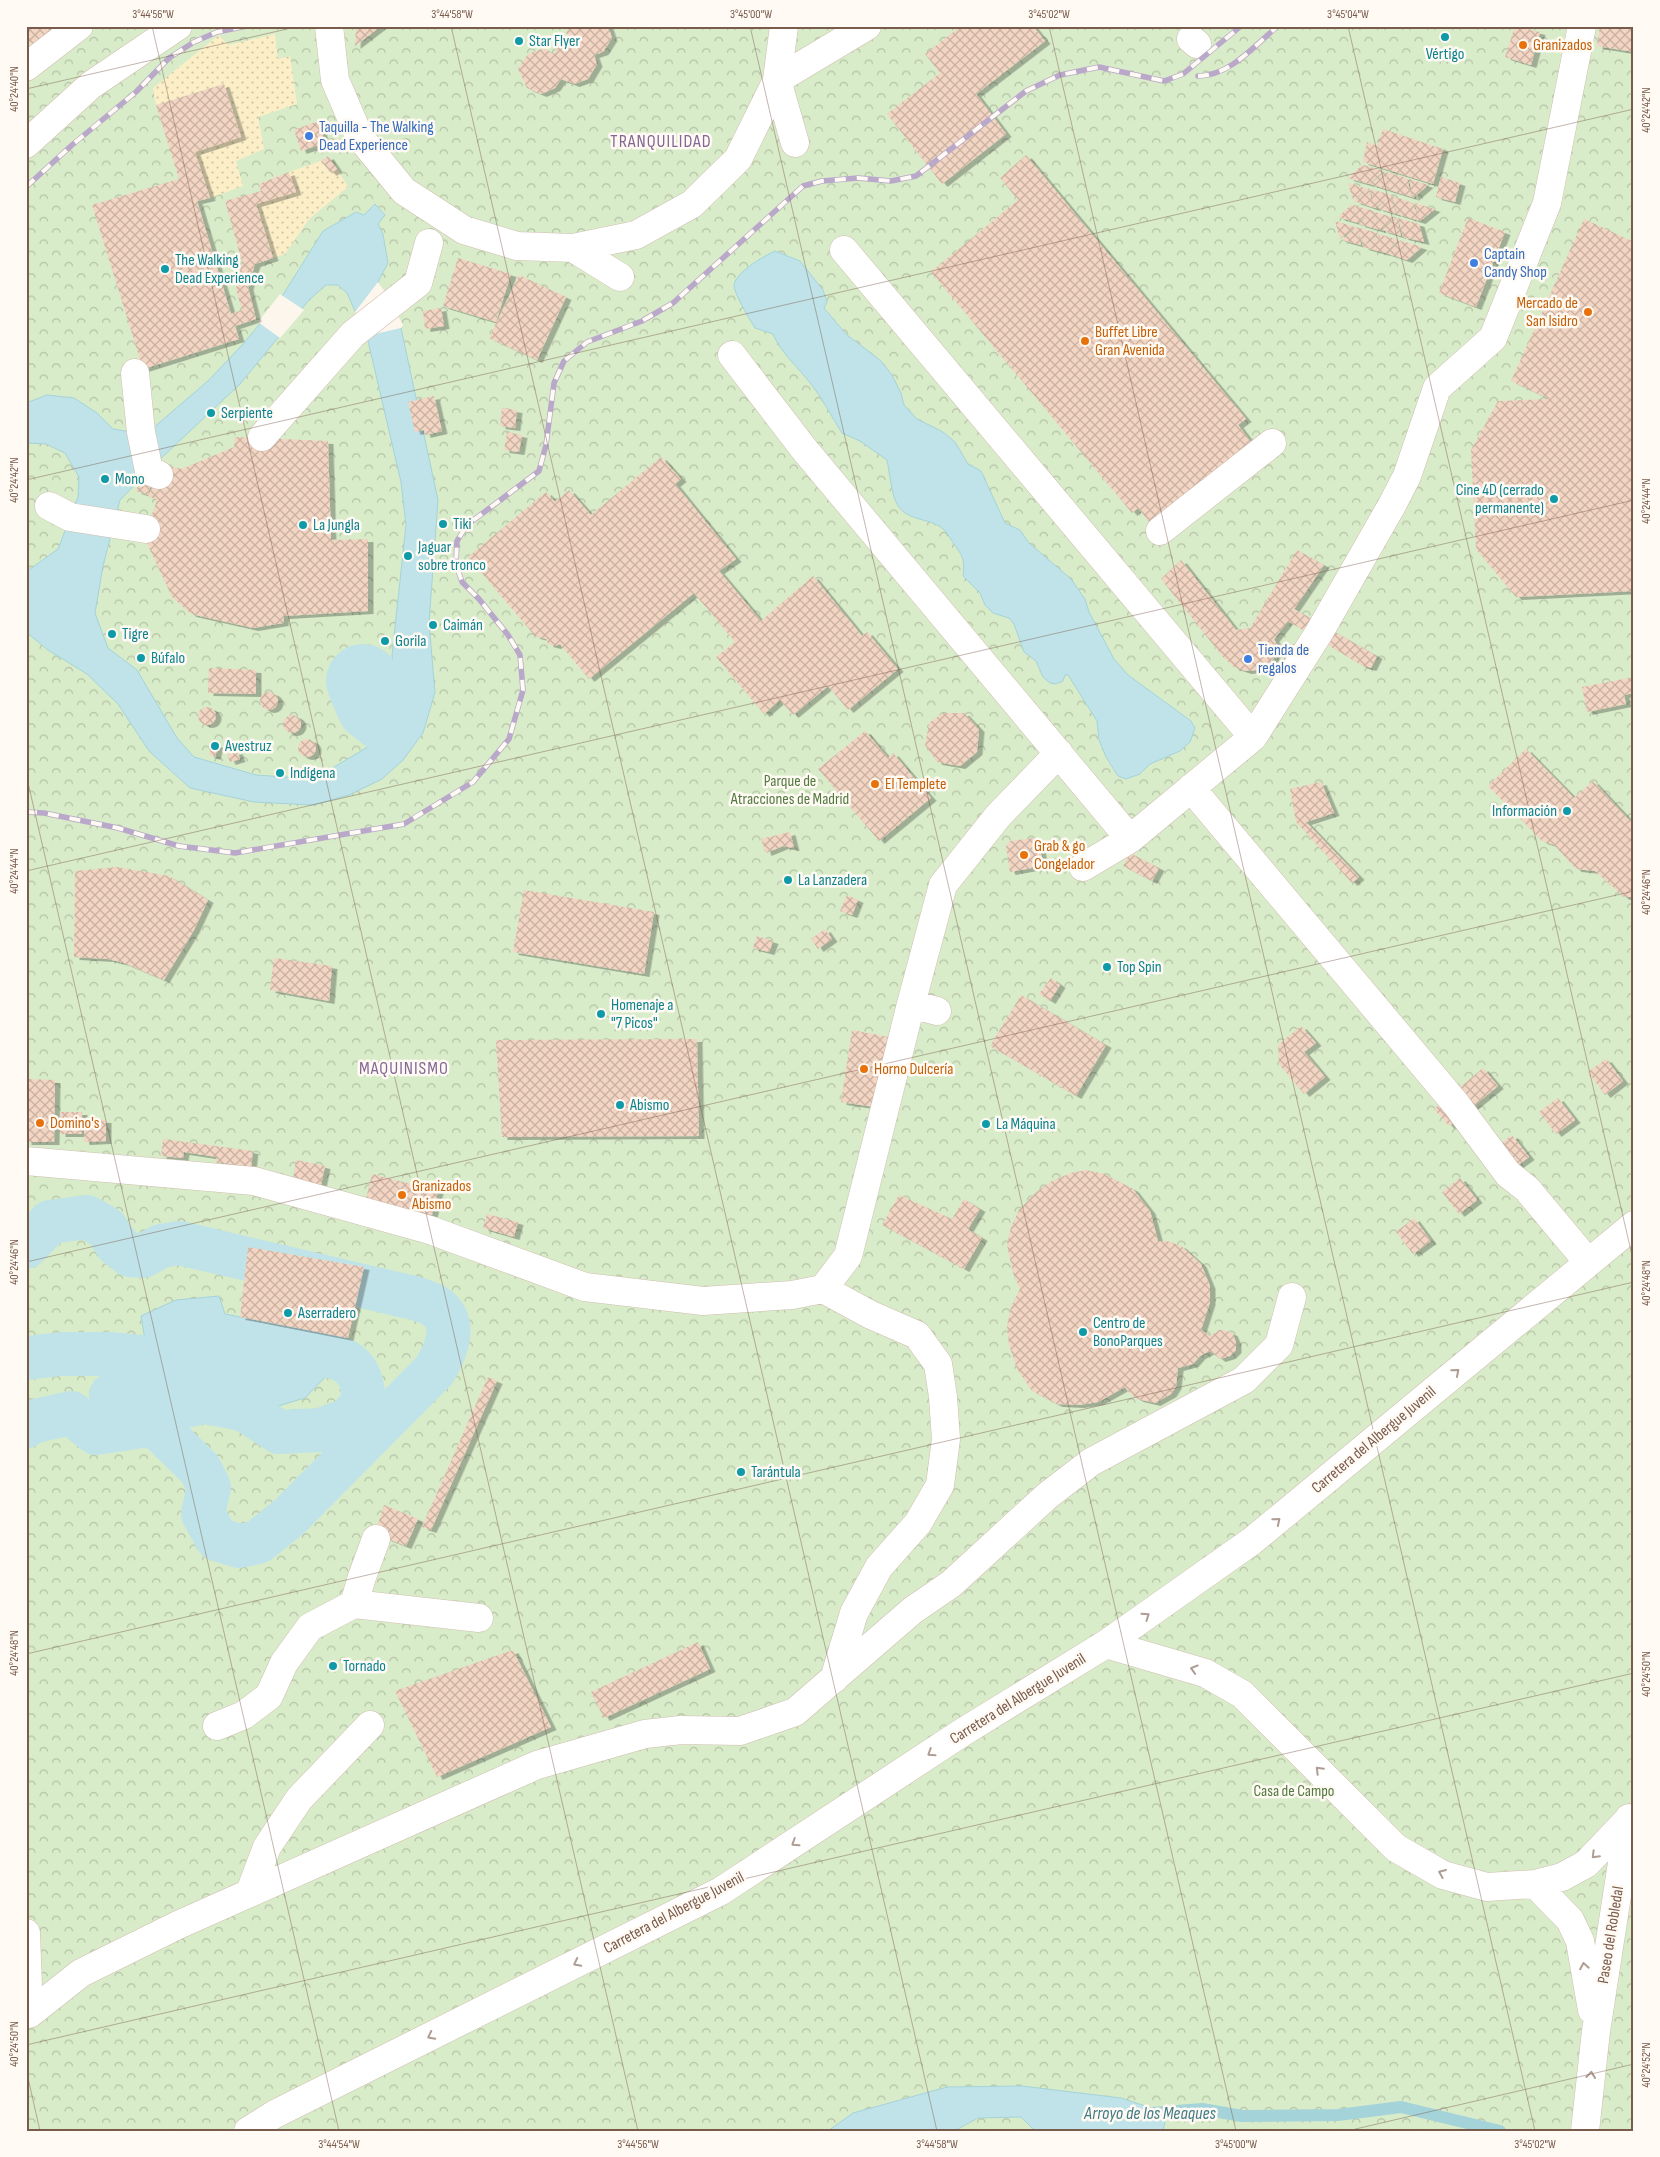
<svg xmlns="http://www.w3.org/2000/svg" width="1660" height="2157" font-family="'Sofia Sans Condensed',sans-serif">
<defs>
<pattern id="forest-crowns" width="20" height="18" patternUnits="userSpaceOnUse" patternTransform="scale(1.25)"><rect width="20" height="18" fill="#d8ecc9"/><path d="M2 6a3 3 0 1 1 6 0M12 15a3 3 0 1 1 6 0" fill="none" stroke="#b4c2a5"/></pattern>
<pattern id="sand-dots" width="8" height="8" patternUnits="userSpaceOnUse" patternTransform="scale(1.25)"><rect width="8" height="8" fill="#fcefc7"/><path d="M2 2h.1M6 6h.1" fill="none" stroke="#d1c5a4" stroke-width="1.8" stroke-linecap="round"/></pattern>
<pattern id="building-cross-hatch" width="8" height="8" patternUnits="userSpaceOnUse" patternTransform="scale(1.25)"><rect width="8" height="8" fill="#f3d5c3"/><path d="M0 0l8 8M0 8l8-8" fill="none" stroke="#cab0a1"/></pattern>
<filter id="shadow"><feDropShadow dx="5.5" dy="3" stdDeviation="0" flood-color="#0004"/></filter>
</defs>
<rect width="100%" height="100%" fill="#fdf6ec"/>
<!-- forest -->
<path fill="url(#forest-crowns)" d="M26,26H1634V2131H26Z"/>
<!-- sand -->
<path fill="url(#sand-dots)" d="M275,34L278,59L290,56L297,104L258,117L264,149L236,161L243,186L210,198L195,152L241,137L224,84L156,105L153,88L219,35L228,45Z
M321,161L330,173L337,169L348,187L309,219L285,254L273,258L256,204L289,172Z"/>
<!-- water -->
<path fill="#bfe3e8" stroke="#a5d3da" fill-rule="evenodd" d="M375,204L385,215L378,224L383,234L388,263L378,282L401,328L438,500L429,623L435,692L423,733L403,760L382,779L349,795L313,805L254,802L190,788L149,751L118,704L87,674L48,650L26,632V572L58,549L78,497L79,477L65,453L46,444L26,443V403L47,395L74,398L97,413L113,429L138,433L152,429L209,380L243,344L279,301L323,231L356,212L364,215ZM326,285H338L347,293L368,341L401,482L406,525L392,655L396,689L393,706L366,748L351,757L314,779L256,775L194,757L177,738L137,670L108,648L95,613L103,566L120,500L156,463L240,384L309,300Z
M775,251L800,261L823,290L827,302L824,308L846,334L881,361L892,375L901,393L904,405L917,419L943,432L955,442L968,464L981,471L1005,523L1020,530L1029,543L1071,579L1085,599L1089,612L1114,659L1128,675L1191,721L1195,728L1190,742L1180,751L1150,764L1140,774L1126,779L1118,776L1106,757L1099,740L1097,721L1068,675H1065L1063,681L1056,684L1050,683L1043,677L1036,661L1024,652L1014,624L1009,618L993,613L985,605L980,593L963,576C965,559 963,557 954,544C949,537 947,531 939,526C925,518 904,520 896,502C892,495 889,470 887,460L860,441L842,433C831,416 823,399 811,384C798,367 781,353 773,334L755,328C750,320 735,295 734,286C734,273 764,256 775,251Z
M219,1296L225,1314L323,1333L339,1345L331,1371L305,1398L278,1406L242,1392L199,1387L175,1392L153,1387L141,1316L176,1300Z
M1022,2086L1121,2098L1167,2113L1163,2131H1035L1021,2117L978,2118L954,2131H828L853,2113L947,2087Z"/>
<!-- pier -->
<path fill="#fdf6ec" d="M378,282L387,295L403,325L401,328L366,336L355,312Z
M280,294L304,310L280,338L258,322Z"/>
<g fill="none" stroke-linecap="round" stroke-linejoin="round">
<!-- stream -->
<path stroke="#a5d3da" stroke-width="12" d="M1152,2113L1202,2109L1242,2116L1338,2115L1401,2107L1500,2131"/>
<!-- canal -->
<path stroke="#bfe3e8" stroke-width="44" d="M26,1247L50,1222L87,1217L106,1228L117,1245L130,1255L143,1256L161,1246L179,1243L414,1298C420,1300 428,1302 433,1305C460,1320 446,1352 434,1371L289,1517L258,1542L239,1546L217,1539L203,1514L209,1487L200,1469L157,1427L141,1426L96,1433L71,1413L31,1422L26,1426
M26,1358L61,1354H110L150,1358L207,1357
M111,1395L140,1391L155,1396L167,1405L185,1406L202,1402L222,1405L245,1410L279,1432L321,1430L348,1420L364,1402C363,1395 363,1386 360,1379C348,1347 304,1355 277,1356"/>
<!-- river -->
<path stroke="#bfe3e8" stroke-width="74" d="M363,681L373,705L387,716"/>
</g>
<!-- building -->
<path fill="url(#building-cross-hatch)" filter="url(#shadow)" d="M26,26H64L35,49L26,38Z
M356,26H381L355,46Z
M570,26H608L612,38L603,52L594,55L597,64L588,79L574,84L561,79L555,88L541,94L527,88L518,69L528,54L544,48L554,54L560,44L569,40L566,32Z
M961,26H1033L1045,41L976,94L1006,134L942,184L887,114L940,73L925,54Z
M1515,26L1540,32L1531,65L1505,57Z
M1600,26H1634V52L1597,46Z
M224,84L241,137L195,152L210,198L197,201L231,314L242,310L236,289L242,262L225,201L261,191L259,184L289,172L296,192L256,204L273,258L255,264L248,287L256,319L235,326L239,339L143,369L92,205L179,179L156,105Z
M318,121L325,143L301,151L294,130Z
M1383,129L1443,149L1433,184L1363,162L1367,142L1377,146Z
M1026,155L1246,419L1238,425L1254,446L1153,527L1138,508L1132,513L931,272L1018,200L1000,178Z
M328,156L337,169L331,173L321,161Z
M1363,164L1367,179L1364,165L1384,171L1369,184L1348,178Z
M1385,172L1389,186L1386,172L1407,178L1412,197L1370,184Z
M1441,177L1460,183L1455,202L1436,197Z
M1409,179L1428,185L1413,198Z
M1348,183L1368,189L1353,200Z
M1369,188L1373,203L1371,189L1391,195L1396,214L1377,208L1386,199L1375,208L1354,201Z
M1392,196L1413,203L1418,217L1415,203L1435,209L1420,221L1397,214Z
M1352,204L1356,219L1353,205L1374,211L1378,226L1375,212L1395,218L1380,230L1359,224L1368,215L1358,223L1338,217Z
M1397,218L1401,236L1382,230L1395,219Z
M1398,218L1419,224L1424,242L1403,237Z
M1468,218L1505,232L1476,307L1439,293Z
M1584,219L1634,242V591L1516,597L1476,549L1471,450L1498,401L1549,399L1511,381Z
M1335,221L1355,227L1340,239Z
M1356,227L1378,233L1363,246L1358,231L1361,245L1342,240Z
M1378,234L1383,249L1379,234L1399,240L1385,253L1363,247Z
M1401,240L1405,254L1402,241L1422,247L1407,260L1386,253Z
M458,258L511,274L496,322L443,306Z
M519,275L566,297L537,360L489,338Z
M441,308L444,326L425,329L423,311Z
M434,396L442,431L425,435L424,430L415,432L408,402Z
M502,408L517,410L515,428L500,426Z
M507,432L522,435L519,452L504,450Z
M235,437L328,441L331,540L368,539V611L284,616L283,623L253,628L191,614L172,597L144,537L157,500L148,496L163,465L182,469L234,447Z
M661,457L681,479L675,484L736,559L719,571L761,621L813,576L862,636L867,632L898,669L848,710L828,686L793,715L780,700L764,714L716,657L735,642L694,593L589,679L560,644L555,646L548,644L546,639L535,636L468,557L546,492L555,502L569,490L591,515Z
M140,481L151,484L148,495L136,491Z
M1297,550L1324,565L1294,609L1377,656L1371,668L1363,666L1288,621L1274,639L1278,648L1273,659L1265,667L1256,670L1246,671L1234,667L1223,657L1161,579L1181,560L1236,630L1250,628Z
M209,668L256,670V694L208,693Z
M1634,677V693L1624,695L1626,704L1587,712L1582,687Z
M260 701a9 9 0 1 1 18 0a9 9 0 1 1-18 0Z
M198 716a9 9 0 1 1 18 0a9 9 0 1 1-18 0Z
M943,713H964L979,729L977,752L960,766L937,762L925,745L929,723Z
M283 724a9 9 0 1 1 18 0a9 9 0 1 1-18 0Z
M865,731L888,758L893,753L931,798L879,841L818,769Z
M298 748a9 9 0 1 1 18 0a9 9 0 1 1-18 0Z
M212,743L218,745L215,757L209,755Z
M1526,749L1574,798L1593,781L1634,825V897H1624L1595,871L1576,869L1554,845L1542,841L1488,786Z
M237,751L240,759L230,762L227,754Z
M1321,782L1334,813L1306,822L1359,877L1352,883L1296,822L1290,789Z
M790,832L794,848L783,846L766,853L761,839Z
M1034,838L1039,842L1043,866L1010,872L1006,846L1010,841Z
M1130,853L1159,868L1152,881L1123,866Z
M117,867L169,876L208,900L194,930L164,980L124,963L108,959L74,957L75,871Z
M524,890L654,912L644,974L513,952Z
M847,895L858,900L852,915L840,911Z
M825,929L832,939L818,949L811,939Z
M757,936L773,941L769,952L753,948Z
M274,958L332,966L329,1001L270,990Z
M1051,978L1060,985L1050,1001L1039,994Z
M1021,995L1106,1045L1076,1096L990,1046Z
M1301,1026L1316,1043L1304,1052L1325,1077L1304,1094L1279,1064L1278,1045Z
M852,1030L888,1037L875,1107L841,1102Z
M697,1039L699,1136L502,1137L496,1040Z
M1606,1059L1623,1081L1605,1095L1588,1072Z
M1483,1068L1498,1086L1449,1126L1434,1109Z
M26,1079L55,1080L54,1142H26Z
M1558,1098L1575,1120L1556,1134L1539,1112Z
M60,1112H82V1134H60Z
M84,1119L106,1120V1141L84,1142Z
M1512,1135L1529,1157L1510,1171L1494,1149Z
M163,1139L253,1151L251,1167L216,1162L217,1157L184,1152L183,1158L161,1156Z
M296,1160L325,1166L321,1185L293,1179Z
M1086,1170L1104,1174L1133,1189L1150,1211L1158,1241H1167L1181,1246L1201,1264L1210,1286V1302L1201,1330L1210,1336L1219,1330H1223L1232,1333L1236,1342V1350L1230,1356L1220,1359L1210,1351L1200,1356L1193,1364L1178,1368L1176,1386L1171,1394L1155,1403L1138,1399L1130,1394L1125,1387L1098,1402L1079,1405L1057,1404L1032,1391L1017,1369L1009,1345L1007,1326L1011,1307L1020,1289L1013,1273L1007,1245L1011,1227L1019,1210L1036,1192L1052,1181L1071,1173Z
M372,1174L438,1191L432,1215L366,1199Z
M1460,1178L1477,1200L1459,1214L1442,1192Z
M899,1195L952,1219L964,1199L980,1209L968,1229L982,1238L964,1269L882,1225Z
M487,1214L518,1222L514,1237L483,1228Z
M1414,1218L1431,1241L1413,1254L1396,1232Z
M248,1247L364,1267L348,1338L240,1317Z
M488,1377L497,1381L431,1530L422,1527Z
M384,1505L418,1519L406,1546L375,1534Z
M698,1642L710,1669L604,1718L591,1692Z
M513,1650L551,1727L437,1777L395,1691Z"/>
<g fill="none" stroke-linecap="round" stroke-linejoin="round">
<defs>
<path id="minor" d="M329,26L335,80L359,136L404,191L464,230L517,246L573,248L636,235L692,204L738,159L777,80L784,26
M1191,39L1197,44
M26,67L79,26
M795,143L777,80L867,26
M26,144L91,85L178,26
M573,248L620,277
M732,355L804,449L1130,839L1253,737L844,250
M135,373L141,432L149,471L159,475
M262,437L353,334L418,283L429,243
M49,506L70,517L146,529
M1160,531L1272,443
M1253,737L1320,631L1392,505L1407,476L1437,388L1493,338L1547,203L1582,26
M1191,788L1456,1104L1508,1174L1527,1189L1588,1262
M1083,867L1130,839
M911,1004L937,1011
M26,1161L254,1181L430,1230L585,1287L703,1301L792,1295L823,1289L848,1256L911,1004L943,885L998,816L1059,753
M823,1289L871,1315L917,1335L938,1364L943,1397L946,1439L940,1485L918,1523L879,1567L854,1613L834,1679
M354,1604L479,1618
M1106,1644L1205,1673L1242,1694L1396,1848L1443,1875L1487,1887L1535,1884L1562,1877L1586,1864L1628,1820
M217,1726L244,1715L269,1696L284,1663L310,1627L354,1604L362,1577L376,1539
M1535,1884L1570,1920L1580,1941L1592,2010
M250,1892L267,1847L299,1799L370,1725
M26,1933L29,2014L81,1973L178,1925L537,1765L645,1734L681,1730L740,1731L795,1712L913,1610L951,1584L1047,1496L1091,1462L1244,1380L1279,1345L1292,1297
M248,2131L275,2114L721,1891L963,1732L1106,1644L1252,1541L1634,1225
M1585,2131L1596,2031L1629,1818"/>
</defs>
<!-- minor casing -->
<use href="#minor" stroke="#d1beb0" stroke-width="29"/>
<!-- minor -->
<use href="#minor" stroke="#fff" stroke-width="28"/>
<defs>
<path id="rail" d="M1198,76C1230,76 1255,45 1278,26
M26,187L72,145L136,92L169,58L194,42L217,32L247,26
M26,812L44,813L118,828L179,846L235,853L404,824L473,782L509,739L523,690L520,655L508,635L479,599L462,582L456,564L457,541L467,525L539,471L546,445L554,383L564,361L587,342L642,321L673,303L803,186L822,181L858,178L891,181L916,176L1026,91L1060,75L1099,67L1164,81L1183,74L1241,26"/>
</defs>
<!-- rail casing -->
<use href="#rail" stroke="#b9a8c9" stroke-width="5.5"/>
<!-- rail -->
<use href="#rail" stroke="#fffaf3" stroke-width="4" stroke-dasharray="11" stroke-linecap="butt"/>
</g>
<!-- one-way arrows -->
<defs><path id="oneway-chevron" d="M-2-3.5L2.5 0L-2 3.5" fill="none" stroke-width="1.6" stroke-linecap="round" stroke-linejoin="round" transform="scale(1.25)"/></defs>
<g stroke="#af9d94">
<use href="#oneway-chevron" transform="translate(1456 1372) rotate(-40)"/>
<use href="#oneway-chevron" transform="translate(1277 1521) rotate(-39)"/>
<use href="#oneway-chevron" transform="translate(1146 1616) rotate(-35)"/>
<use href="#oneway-chevron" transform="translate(1194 1669) rotate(-163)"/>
<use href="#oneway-chevron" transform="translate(931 1753) rotate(147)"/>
<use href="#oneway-chevron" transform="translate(1319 1770) rotate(-135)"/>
<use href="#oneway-chevron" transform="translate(795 1843) rotate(147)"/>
<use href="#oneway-chevron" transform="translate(1595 1855) rotate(135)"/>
<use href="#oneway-chevron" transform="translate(1442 1873) rotate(-157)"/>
<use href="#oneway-chevron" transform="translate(577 1963) rotate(153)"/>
<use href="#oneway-chevron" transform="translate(1584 1966) rotate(-100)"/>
<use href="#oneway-chevron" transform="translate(431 2036) rotate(153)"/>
<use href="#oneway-chevron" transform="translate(1591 2075) rotate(-84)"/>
</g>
<!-- ticks -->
<path fill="none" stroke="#7a5c4d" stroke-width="1" stroke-opacity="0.45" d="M152,26L638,2131M451,26L937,2131M750,26L1236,2131M1049,26L1535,2131M1348,26L1634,1264M26,89L300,26M26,480L1634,109M26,774L339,2131M26,871L1634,500M26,1262L1634,891M26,1654L1634,1282M26,2045L1634,1673M26,2069L40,2131M1347,2131L1634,2064"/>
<!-- markers -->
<g fill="#0f9aa8" stroke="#fffaf3" stroke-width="2">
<circle cx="1445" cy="37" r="5"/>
<circle cx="519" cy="41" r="5"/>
<circle cx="165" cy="269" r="5"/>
<circle cx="211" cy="413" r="5"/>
<circle cx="105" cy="479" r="5"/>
<circle cx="1554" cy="499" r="5"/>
<circle cx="443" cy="524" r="5"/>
<circle cx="303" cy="525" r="5"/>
<circle cx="408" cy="556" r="5"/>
<circle cx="433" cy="625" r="5"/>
<circle cx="112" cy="634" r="5"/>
<circle cx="385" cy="641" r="5"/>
<circle cx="141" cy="658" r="5"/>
<circle cx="215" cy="746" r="5"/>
<circle cx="280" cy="773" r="5"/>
<circle cx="1567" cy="811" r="5"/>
<circle cx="788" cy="880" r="5"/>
<circle cx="1107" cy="967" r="5"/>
<circle cx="601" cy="1014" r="5"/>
<circle cx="620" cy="1105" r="5"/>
<circle cx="986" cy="1124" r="5"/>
<circle cx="288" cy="1313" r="5"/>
<circle cx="1083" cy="1332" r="5"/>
<circle cx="741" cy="1472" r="5"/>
<circle cx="333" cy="1666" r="5"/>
</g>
<g fill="#e8710a" stroke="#fffaf3" stroke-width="2">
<circle cx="1523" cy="45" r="5"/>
<circle cx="1588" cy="312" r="5"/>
<circle cx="1085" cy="341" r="5"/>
<circle cx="875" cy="784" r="5"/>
<circle cx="1024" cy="855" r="5"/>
<circle cx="864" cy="1069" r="5"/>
<circle cx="40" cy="1123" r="5"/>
<circle cx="402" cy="1195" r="5"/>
</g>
<g fill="#3f7fe0" stroke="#fffaf3" stroke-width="2">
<circle cx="309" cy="136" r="5"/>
<circle cx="1474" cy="263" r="5"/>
<circle cx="1248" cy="659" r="5"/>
</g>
<g text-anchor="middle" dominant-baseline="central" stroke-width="5" stroke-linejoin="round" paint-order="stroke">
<!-- culture labels -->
<g font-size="16" fill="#0d838f" stroke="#fffaf3" text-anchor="start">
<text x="529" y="41">Star Flyer</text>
<text x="1445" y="54" text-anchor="middle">Vértigo</text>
<text x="175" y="260">The Walking<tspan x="175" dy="18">Dead Experience</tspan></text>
<text x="221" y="413">Serpiente</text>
<text x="115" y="479">Mono</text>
<text x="1544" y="490" text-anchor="end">Cine 4D (cerrado<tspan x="1544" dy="18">permanente)</tspan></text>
<text x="453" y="524">Tiki</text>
<text x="313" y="525">La Jungla</text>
<text x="418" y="547">Jaguar<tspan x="418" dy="18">sobre tronco</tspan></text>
<text x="443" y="625">Caimán</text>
<text x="122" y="634">Tigre</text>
<text x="395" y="641">Gorila</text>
<text x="151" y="658">Búfalo</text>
<text x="225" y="746">Avestruz</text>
<text x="290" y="773">Indígena</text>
<text x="1557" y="811" text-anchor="end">Información</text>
<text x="798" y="880">La Lanzadera</text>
<text x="1117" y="967">Top Spin</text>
<text x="611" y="1005">Homenaje a<tspan x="611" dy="18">"7 Picos"</tspan></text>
<text x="630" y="1105">Abismo</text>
<text x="996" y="1124">La Máquina</text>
<text x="298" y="1313">Aserradero</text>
<text x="1093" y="1323">Centro de<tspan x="1093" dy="18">BonoParques</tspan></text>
<text x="751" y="1472">Tarántula</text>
<text x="343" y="1666">Tornado</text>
</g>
<!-- food labels -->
<g font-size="16" fill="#c56008" stroke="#fffaf3" text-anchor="start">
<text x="1533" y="45">Granizados</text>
<text x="1578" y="303" text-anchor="end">Mercado de<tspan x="1578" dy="18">San Isidro</tspan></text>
<text x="1095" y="332">Buffet Libre<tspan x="1095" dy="18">Gran Avenida</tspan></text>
<text x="885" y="784">El Templete</text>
<text x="1034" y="846">Grab &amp; go<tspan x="1034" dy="18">Congelador</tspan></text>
<text x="874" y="1069">Horno Dulcería</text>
<text x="50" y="1123">Domino's</text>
<text x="412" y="1186">Granizados<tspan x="412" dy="18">Abismo</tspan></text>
</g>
<!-- shop labels -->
<g font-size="16" fill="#366cbe" stroke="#fffaf3" text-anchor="start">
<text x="319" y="127">Taquilla - The Walking<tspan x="319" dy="18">Dead Experience</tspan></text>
<text x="1484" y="254">Captain<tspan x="1484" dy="18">Candy Shop</tspan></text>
<text x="1258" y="650">Tienda de<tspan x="1258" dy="18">regalos</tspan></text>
</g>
<!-- park labels -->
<g font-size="16" fill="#537a41" stroke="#fffaf3">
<text x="790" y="781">Parque de<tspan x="790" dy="18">Atracciones de Madrid</tspan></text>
<text x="1294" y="1791">Casa de Campo</text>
</g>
<!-- street labels -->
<g font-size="16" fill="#7a5c4d" stroke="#fffaf3">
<text transform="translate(1374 1440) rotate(-40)">Carretera del Albergue Juvenil</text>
<text transform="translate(1018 1699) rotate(-32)">Carretera del Albergue Juvenil</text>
<text transform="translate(674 1913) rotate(-28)">Carretera del Albergue Juvenil</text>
<text transform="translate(1611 1935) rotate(-81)">Paseo del Robledal</text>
</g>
<!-- neighbourhood labels -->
<g font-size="18" letter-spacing="1" fill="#846695" stroke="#fffaf3">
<text x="661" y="141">TRANQUILIDAD</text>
<text x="404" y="1068">MAQUINISMO</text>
</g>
<!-- water labels -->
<g font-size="18" font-style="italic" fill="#437c86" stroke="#fffaf3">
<text x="1150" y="2113">Arroyo de los Meaques</text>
</g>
</g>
<!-- border -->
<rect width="1660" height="2157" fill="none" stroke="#fffaf3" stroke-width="55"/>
<rect x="28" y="28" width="1604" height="2102" fill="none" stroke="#7a5c4d" stroke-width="2"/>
<g font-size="12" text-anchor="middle" fill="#7a5c4d">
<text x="153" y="18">3°44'56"W</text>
<text x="452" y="18">3°44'58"W</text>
<text x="751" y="18">3°45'00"W</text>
<text x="1049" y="18">3°45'02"W</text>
<text x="1348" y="18">3°45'04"W</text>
<text transform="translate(14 89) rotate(-90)" y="4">40°24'40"N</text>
<text transform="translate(1646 110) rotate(-90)" y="4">40°24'42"N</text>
<text transform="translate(14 480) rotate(-90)" y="4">40°24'42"N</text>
<text transform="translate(1646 501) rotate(-90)" y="4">40°24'44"N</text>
<text transform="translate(14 871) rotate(-90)" y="4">40°24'44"N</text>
<text transform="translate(1646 892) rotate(-90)" y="4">40°24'46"N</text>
<text transform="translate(14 1262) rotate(-90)" y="4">40°24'46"N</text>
<text transform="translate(1646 1283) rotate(-90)" y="4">40°24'48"N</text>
<text transform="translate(14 1653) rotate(-90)" y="4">40°24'48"N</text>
<text transform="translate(1646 1674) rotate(-90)" y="4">40°24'50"N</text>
<text transform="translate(14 2044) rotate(-90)" y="4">40°24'50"N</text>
<text transform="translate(1646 2065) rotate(-90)" y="4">40°24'52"N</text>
<text x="339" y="2148">3°44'54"W</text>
<text x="638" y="2148">3°44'56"W</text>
<text x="937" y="2148">3°44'58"W</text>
<text x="1236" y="2148">3°45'00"W</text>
<text x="1535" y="2148">3°45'02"W</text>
</g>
</svg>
